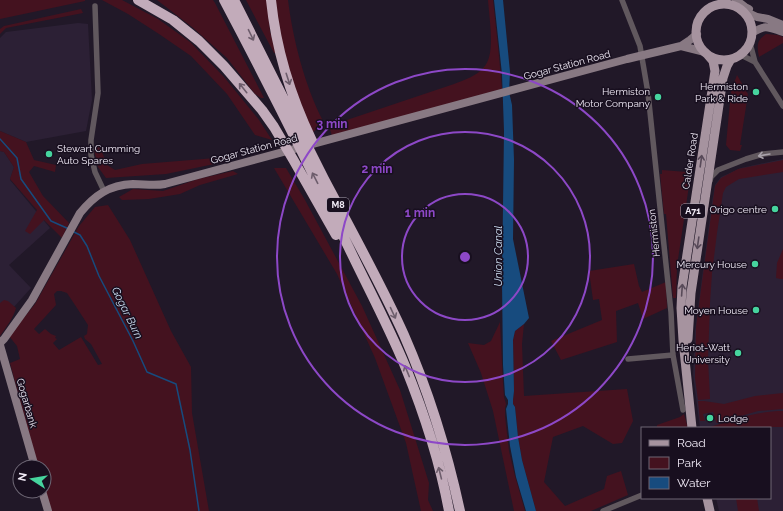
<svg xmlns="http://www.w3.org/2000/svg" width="783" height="511" font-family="Raleway,sans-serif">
<rect width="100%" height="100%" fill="#211828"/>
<!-- built -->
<path fill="#2c2035" d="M78,23L88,24L92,100L86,131L26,142L0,131V38L6,32Z
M0,151L4,152L14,167L10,180L50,228L9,265L31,288L13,308L0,326Z
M783,159V511H719L716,498H770V428H700L693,375L695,331L712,202L715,185L721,177L741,168Z"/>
<!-- green -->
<path fill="#44121f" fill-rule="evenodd" d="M0,0H85V1L0,19Z
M102,0H122L158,19L190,42L224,77L259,120L272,140L255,135L227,94L191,56L159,34L128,14Z
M157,0H213L215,3L264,98H261L255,94L227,58L192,27Z
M246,0H267L270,31L276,53H274Z
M271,0H288C293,40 305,86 323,121L317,129L309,135L294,97Z
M488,0H493L498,46L502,89L332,136L329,126L454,84C464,80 477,76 484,67C496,55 489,17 488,0Z
M81,9L83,13L6,28L0,34V29L4,26Z
M766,34L778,35L783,37V43L759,57C757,46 756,41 766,34Z
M737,75L748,94L740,145H742L740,151L730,150L726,145L731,91Z
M0,131L26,142L34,160L56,165L55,172L34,166L29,172L43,196L69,223L62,238L44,220L30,234L25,231L37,210L10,179L14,167L4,152L0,151Z
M99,144L107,165L115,170L142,164L228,157L229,161L166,174L106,178L98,167L94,149Z
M783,160V172L739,179L726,187L723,193L717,233L712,273L710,303L708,359L710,399L698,400L695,378L696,327L707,245L715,186L721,178L738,169Z
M274,168H286L305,200L362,306L400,390L429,483L428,500L433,511H421L406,443L375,358L337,274Z
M662,170L687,172L690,171L691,172L677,266L676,298H673L666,214H664L660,174H662Z
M233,171L238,174L200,185L180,194L149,199L122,200L119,197L133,189L163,191L198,179Z
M108,205L130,240L171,331L191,367L192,413L209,511H50L44,490V467H38L10,363L20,359L17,346L9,336L35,304L79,226L95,207ZM57,291H61L67,293L75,305L88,325L87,334L84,336L85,339L91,344L102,364L98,365L81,337L59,350L53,343L57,339L55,338L56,336L51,334L45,329L39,334L34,329L56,305L54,294Z
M783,249V279H780L776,278L777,263Z
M634,264L639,286L642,292L666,282L667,308L643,319L638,303L616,311L617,342L561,360L551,341L602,320L599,299L593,300L589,271Z
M4,300L8,301L16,308C13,319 6,327 0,336V303Z
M500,322L503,383L504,397L506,404L505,408V416L509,451L515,476L525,511H514L493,411L481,373L468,343L484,345L491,341Z
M524,324L522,344L524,396L627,389L633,421L622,443L613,444L583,426L553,437L544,482L565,506L604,489L607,476L621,471L628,495L591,511H536L522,460L518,437L515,407L513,404V400L514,391L513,340L515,331Z
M783,393V409L758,411L717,423L716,422L713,412L703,414L705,421H700L698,401H704L724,404L755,396Z
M783,411V427H769L767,428H707C732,420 757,411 783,411Z
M684,414L688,428H657V425L680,417Z
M736,498H757L759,511H738Z"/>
<!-- water -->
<path fill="#174b7e" d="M494,0H503L510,72L509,92L512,105L514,160L513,239L529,318L524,324L515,331L513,340L514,391L513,400V404L515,407L518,437L522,460L536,511H526L516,477L510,446L506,409L508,404V400L505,395L503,365L502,281L504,131L502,74Z"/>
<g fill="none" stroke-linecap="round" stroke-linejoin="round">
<!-- stream -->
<path stroke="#174b7e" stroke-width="1.5" d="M0,139L17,158L21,179L51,221L69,229
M74,232L80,235L87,246L99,276L133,341L147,372L176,384L190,450L199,511"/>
<!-- street -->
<path stroke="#61585e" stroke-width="5.5" d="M622,0L640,46L648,93L671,312L673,355L683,410
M95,6L98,93L91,140V155L95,172L104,191
M750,43L755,62L783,106
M741,55L755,62
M710,181L711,177L718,170L746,159L763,154L783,152
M628,359L673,355
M603,511L642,495"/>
<!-- secondary -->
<path stroke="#887983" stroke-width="8" d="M736,0L745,7L749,9
M740,9L757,17L768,19L783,25
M752,33C766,24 768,27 783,32
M681,46L705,52
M0,343L4,339L32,300L80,213C95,195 109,185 133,184C144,184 154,186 165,184L627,59L681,46L690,40L697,34
M0,345L35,467
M42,491L48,511"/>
<!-- primary -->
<path stroke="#a6939f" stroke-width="9" d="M696 32a28 28 0 1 1 56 0a28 28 0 1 1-56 0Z
M688,339L691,293L697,253L723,78L727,66L731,59
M692,428L683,340L681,308L682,287L715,71L713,61L707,54
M707,498L710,511"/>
<!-- highway -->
<path stroke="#c2abba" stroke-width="10" d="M138,0L173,20L199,41L224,66L262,110L274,127L294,161L336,235
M224,0C267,81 308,163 348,246C367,286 388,325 405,366C424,413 440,462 449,511
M234,0C264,60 294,119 324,179C351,230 380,282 404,335C429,392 447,451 460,511
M271,0C276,49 291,97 312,141"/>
</g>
<!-- one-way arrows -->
<defs><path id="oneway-shaft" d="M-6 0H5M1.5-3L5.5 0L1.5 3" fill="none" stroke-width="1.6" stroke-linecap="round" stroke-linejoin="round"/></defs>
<g stroke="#6d5d6c">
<use href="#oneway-shaft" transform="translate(251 35) rotate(64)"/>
<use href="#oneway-shaft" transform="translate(288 79) rotate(72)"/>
<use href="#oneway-shaft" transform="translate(243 88) rotate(-129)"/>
<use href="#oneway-shaft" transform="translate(315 178) rotate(-117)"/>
<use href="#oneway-shaft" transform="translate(393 313) rotate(65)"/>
<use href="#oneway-shaft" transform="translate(407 371) rotate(-112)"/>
<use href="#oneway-shaft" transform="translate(440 473) rotate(-104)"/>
</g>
<use stroke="#a8a1aa" href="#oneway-shaft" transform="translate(764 155) rotate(170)"/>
<g stroke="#584a59">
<use href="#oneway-shaft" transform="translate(701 161) rotate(-82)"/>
<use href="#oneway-shaft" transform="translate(698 243) rotate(98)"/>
<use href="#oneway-shaft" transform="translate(682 290) rotate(-86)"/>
</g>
<!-- distance rings -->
<g fill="none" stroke="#8d48c7" stroke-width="2">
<circle cx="465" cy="257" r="63"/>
<circle cx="465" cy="257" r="125"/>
<circle cx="465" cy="257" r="188"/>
</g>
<!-- markers -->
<g fill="#46d49e" stroke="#180f1f" stroke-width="1.5">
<circle cx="756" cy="92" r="4"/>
<circle cx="658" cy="97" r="4"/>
<circle cx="49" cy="154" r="4"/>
<circle cx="775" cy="209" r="4"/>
<circle cx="755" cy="264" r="4"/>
<circle cx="756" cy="310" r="4"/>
<circle cx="738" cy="353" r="4"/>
<circle cx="710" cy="418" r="4"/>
</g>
<g text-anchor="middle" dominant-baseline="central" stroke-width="3" stroke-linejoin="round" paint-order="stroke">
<!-- shield labels -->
<g fill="#180f1f" stroke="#afa8b6" stroke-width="1">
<rect x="327" y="198" width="22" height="14" rx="3"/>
<rect x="681" y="204" width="24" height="14" rx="3"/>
</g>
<g font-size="9" font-weight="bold" fill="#f0eaf6">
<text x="338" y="205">M8</text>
<text x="693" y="211">A71</text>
</g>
<!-- street labels -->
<g font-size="10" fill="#f0eaf6" stroke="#180f1f">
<text transform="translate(567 65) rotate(-15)">Gogar Station Road</text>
<text transform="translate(254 149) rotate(-15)">Gogar Station Road</text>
<text transform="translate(690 161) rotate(-81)">Calder Road</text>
<text transform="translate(654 233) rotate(-96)">Hermiston</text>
<text transform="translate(27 403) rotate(74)">Gogarbank</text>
</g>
<!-- poi labels -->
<g font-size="10" fill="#f0eaf6" stroke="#180f1f" text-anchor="end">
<text x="748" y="86">Hermiston<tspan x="748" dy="12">Park &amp; Ride</tspan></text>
<text x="650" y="91">Hermiston<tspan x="650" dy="12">Motor Company</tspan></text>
<text x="57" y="148" text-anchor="start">Stewart Cumming<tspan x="57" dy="12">Auto Spares</tspan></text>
<text x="767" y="209">Origo centre</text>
<text x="747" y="264">Mercury House</text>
<text x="748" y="310">Moyen House</text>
<text x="730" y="347">Heriot-Watt<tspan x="730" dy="12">University</tspan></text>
<text x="718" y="418" text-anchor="start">Lodge</text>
</g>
<!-- water labels -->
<g font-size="11" font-style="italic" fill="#cdddf0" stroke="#180f1f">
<text transform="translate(498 256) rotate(-90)">Union Canal</text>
<text transform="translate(127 313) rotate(64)">Gogar Burn</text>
</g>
</g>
<circle cx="465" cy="257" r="6" fill="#8d48c7" stroke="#180f1f" stroke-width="2"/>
<g font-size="12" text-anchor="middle" font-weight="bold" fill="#8d48c7" stroke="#180f1f" stroke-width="3" stroke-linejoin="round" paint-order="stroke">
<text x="332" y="128">3 min</text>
<text x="377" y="173">2 min</text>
<text x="420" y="217">1 min</text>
</g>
<!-- legend -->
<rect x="641" y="427" width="130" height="72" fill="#180f1f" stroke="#6e6775"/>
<rect x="649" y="440" width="20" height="6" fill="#a6939f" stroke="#6e6775"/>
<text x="677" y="447" font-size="12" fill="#f0eaf6">Road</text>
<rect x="649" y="457" width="20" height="12" fill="#44121f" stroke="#6e6775"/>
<text x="677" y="467" font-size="12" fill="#f0eaf6">Park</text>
<rect x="649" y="477" width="20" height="12" fill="#174b7e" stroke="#6e6775"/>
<text x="677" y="487" font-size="12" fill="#f0eaf6">Water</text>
<!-- north arrow -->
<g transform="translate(32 479) rotate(282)"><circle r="19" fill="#180f1f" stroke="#6e6775"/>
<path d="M0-3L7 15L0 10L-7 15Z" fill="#46d49e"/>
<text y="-6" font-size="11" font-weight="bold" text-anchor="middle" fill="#f0eaf6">N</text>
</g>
</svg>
